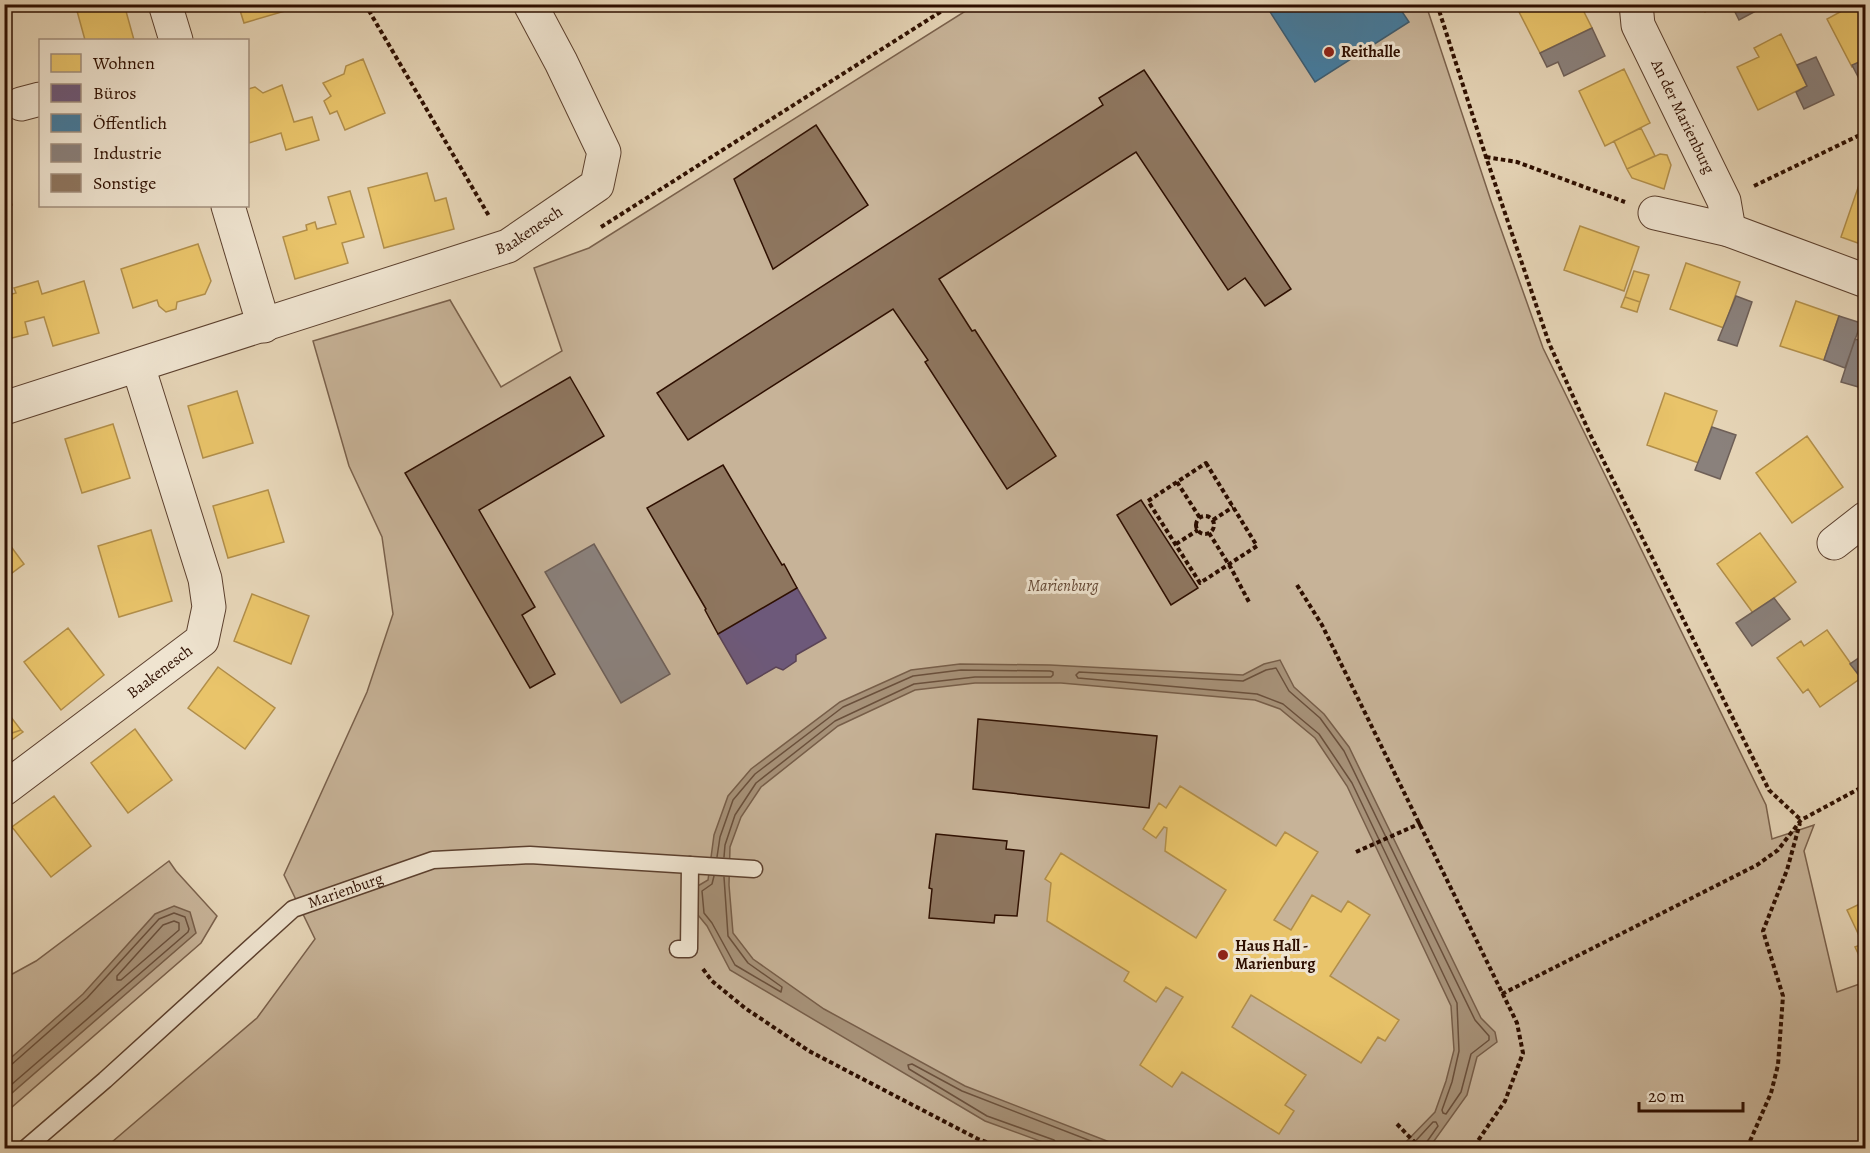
<svg xmlns="http://www.w3.org/2000/svg" width="1870" height="1153" font-family="Alegreya,serif">
<rect width="100%" height="100%" fill="#e6d5b7"/>
<filter id="stains"><feTurbulence type="fractalNoise" baseFrequency=".00333" numOctaves="4"/><feColorMatrix values="0 0 0 0 .2 0 0 0 0 .09 0 0 0 0 .02 0 0 0 .5 -.17"/></filter>
<radialGradient id="worn" r=".72"><stop offset=".6" stop-color="#630" stop-opacity="0"/><stop offset="1" stop-color="#630" stop-opacity=".3"/></radialGradient>
<!-- green -->
<path fill="#c7b398" stroke="#7a614c" stroke-width="1.5" d="M975,5H1426L1491,201L1543,348L1766,805L1772,839L1814,825L1804,851L1837,992L1865,982V1148H105L257,1018L315,939L284,875L367,692L393,614L382,537L349,466L313,341L450,300L501,387L562,351L534,268L589,248Z
M169,861L176,871L217,916L201,943L5,1113V978L36,961Z"/>
<!-- water -->
<path fill="#a79279" stroke="#775e49" stroke-width="1.5" d="M1280,660L1294,687L1324,714L1349,747L1481,1018L1495,1032L1497,1042L1477,1057L1467,1095L1429,1148H1400L1435,1112L1446,1081L1454,1050L1451,1006L1347,786L1315,738L1280,709L1255,700L1061,683H975L915,690L838,726L761,787L741,817L730,847L729,885L733,933L753,959L824,1009L965,1086L1125,1148H1059L985,1121L730,970L707,926L698,915L696,887L708,880L714,835L728,796L751,769L840,702L911,670L960,664L1050,665L1243,675L1264,664Z
M174,906L190,912L196,933L5,1099V1063L83,994L155,914Z"/>
<!-- homes -->
<path fill="#e9c46a" stroke="#b18e4a" stroke-width="1.5" d="M101,4H124L134,40H85L77,11Z
M238,4H283L285,11L244,23Z
M1515,4H1580L1592,28L1540,53Z
M1702,4H1720L1705,12Z
M1845,4H1866V59L1852,67L1827,19L1842,11L1840,7Z
M1781,34L1807,86L1758,110L1737,67L1759,57L1754,48Z
M363,59L385,113L345,130L337,111L330,114L324,101L331,96L323,83L344,74L346,66Z
M1624,69L1650,123L1605,146L1579,91Z
M282,85L294,122L312,117L319,140L286,150L281,133L249,143L248,89L255,87L263,93Z
M1641,128L1655,156L1627,169L1614,141Z
M1660,154L1667,155L1671,165L1664,189L1632,178L1627,169Z
M427,173L435,201L446,198L454,229L384,248L368,188Z
M1861,179L1866,180V246L1841,237Z
M4,181L12,205L4,207Z
M350,191L364,237L342,243L348,263L295,279L283,237L307,230L306,225L315,222L317,229L336,224L328,197Z
M1580,226L1639,247L1624,291L1564,270Z
M198,244L211,281L205,294L177,302L176,309L166,312L159,306L157,300L133,308L121,269Z
M1686,263L1740,282L1724,328L1670,309Z
M1634,271L1649,275L1640,302L1625,297Z
M38,281L42,294L84,281L99,333L53,346L44,317L25,322L28,334L4,340V296L16,293L14,288Z
M1625,297L1640,302L1637,312L1621,307Z
M1796,301L1839,316L1824,360L1780,346Z
M237,391L253,443L203,458L188,406Z
M1665,393L1717,411L1699,463L1647,445Z
M113,424L130,478L82,493L65,439Z
M1807,436L1843,487L1792,523L1756,473Z
M268,490L284,542L228,558L213,506Z
M151,530L172,601L119,617L98,546Z
M1760,533L1796,582L1753,613L1717,564Z
M4,537L24,564L4,579Z
M252,594L309,616L291,664L234,641Z
M68,628L104,675L61,710L24,662Z
M1827,630L1861,678L1820,707L1808,689L1803,693L1777,658L1801,641L1804,646Z
M218,667L275,708L245,749L188,708Z
M4,708L21,730L12,733L21,730L23,732L4,745Z
M135,729L172,780L128,813L91,763Z
M1180,786L1276,846L1285,832L1318,852L1274,920L1291,930L1312,895L1341,912L1348,901L1370,915L1330,976L1399,1020L1385,1041L1378,1037L1361,1063L1251,995L1232,1027L1306,1075L1285,1105L1294,1111L1279,1134L1182,1072L1172,1087L1140,1065L1183,997L1166,987L1156,1002L1124,981L1129,972L1047,921L1051,883L1045,879L1061,853L1196,938L1226,890L1165,851L1167,828L1164,827L1156,838L1143,829L1159,803L1166,808Z
M54,796L91,846L51,877L12,827Z
M1866,901V965L1864,966L1855,947L1863,944L1847,910Z"/>
<!-- offices -->
<path fill="#6d597a" stroke="#5a4355" stroke-width="1.5" d="M797,588L826,638L796,655V661L783,670L776,667L747,684L718,634Z"/>
<!-- public -->
<path fill="#457b9d" stroke="#3e5b6e" stroke-width="1.5" d="M1265,4H1397L1409,22L1315,82Z"/>
<!-- industry -->
<path fill="#8a817c" stroke="#6e5f57" stroke-width="1.5" d="M1731,4H1769L1739,20Z
M1592,28L1605,56L1564,76L1558,62L1547,67L1540,53Z
M1816,57L1834,95L1804,109L1796,92L1807,86L1797,65Z
M1866,59V92L1852,65Z
M1736,296L1752,302L1737,346L1718,340Z
M1839,316L1861,323L1845,368L1824,360Z
M1855,339L1866,342V377L1862,388L1841,382Z
M1712,427L1736,435L1720,479L1695,470Z
M594,544L670,674L621,703L545,572Z
M1774,598L1790,619L1752,646L1736,623Z
M1866,653V687L1859,679L1861,678L1850,664Z"/>
<g fill="none" stroke-linecap="round" stroke-linejoin="round">
<!-- shore -->
<path stroke="#6a503c" stroke-width="1.5" d="M1276,668L1289,691L1320,718L1344,751L1475,1020L1489,1036V1040L1471,1054L1461,1092L1446,1114L1443,1113L1442,1110L1452,1082L1459,1051L1457,1003L1352,783L1319,734L1283,704L1257,694L1078,678L1076,675L1079,672L1243,681L1266,670Z
M717,857L720,837L733,800L755,774L843,707L913,676L961,670L1050,671L1053,672V675L1051,677H975L914,684L835,721L756,783L735,815L725,845L724,857
M714,876L712,884L702,891L704,913L712,923L735,965L781,992L782,987L748,963L728,936L724,877
M174,921L179,923V930L121,980H117V976L163,925Z
M4,1067L11,1065L87,998L159,919L174,913L185,917L189,929L188,932L4,1091
M1058,1148L1057,1144L1054,1140L987,1116L909,1069L908,1065L912,1064L962,1091L1109,1148
M1409,1148L1433,1122H1436L1438,1126L1426,1143L1425,1148"/>
</g>
<!-- building -->
<path fill="#8e765f" stroke="#2e0f00" stroke-width="1.5" d="M1144,70L1291,289L1265,306L1245,278L1228,290L1136,152L939,279L972,331L975,330L1056,456L1007,489L925,362L928,360L893,309L688,440L657,393L1103,105L1099,98Z
M816,125L868,205L773,269L734,179Z
M570,377L604,436L479,510L535,607L522,615L555,674L530,688L405,473Z
M723,465L782,565L784,564L797,588L718,634L705,610L706,609L647,508Z
M1141,500L1198,588L1171,605L1117,515Z
M978,719L1157,736L1149,808L973,789Z
M936,834L1007,841L1006,849L1024,851L1017,916L995,915L994,923L929,918L932,889L929,888Z"/>
<g fill="none" stroke-linecap="round" stroke-linejoin="round">
<defs>
<g id="service">
<path d="M678,949H689L690,865"/>
<path id="s1" d="M26,1148L105,1080L293,909L433,860L530,855L754,869"/>
</g>
<g id="minor">
<path d="M165,4L176,40"/>
<path id="s2" d="M1636,4L1638,25L1724,201L1729,230"/>
<path d="M21,104L40,99"/>
<path d="M228,206L264,326"/>
<path d="M1655,213L1729,230L1866,281"/>
<path id="s3" d="M4,408L508,246L597,185L604,152L561,62L530,4"/>
<path d="M1834,543L1866,518"/>
<path id="s4" d="M4,789L202,640L209,607L205,579L138,366"/>
</g>
</defs>
<!-- service casing -->
<use href="#service" stroke="#5c402e" stroke-width="19"/>
<!-- minor casing -->
<use href="#minor" stroke="#5c402e" stroke-width="35"/>
<!-- path -->
<path stroke="#2e0f00" stroke-width="4" stroke-dasharray="4.5 3" stroke-linecap="butt" d="M365,4L489,216
M1437,4L1486,157L1549,343L1590,434L1769,790L1801,820
M1486,157L1517,162L1625,202
M1754,186L1866,132
M601,227L953,4
M1206,463L1257,546L1200,583L1148,501Z
M1177,482L1200,518
M1196 525a9 9 0 1 1 18 0a9 9 0 1 1-18 0Z
M1213,520L1233,507
M1209,533L1231,568L1249,602
M1176,544L1198,530
M1297,585L1322,625L1517,1023L1523,1053L1505,1101L1473,1148
M1356,852L1421,823
M703,969L712,981L745,1008L809,1051L978,1139L1002,1148
M1502,994L1757,865L1778,850L1801,820L1866,785
M1397,1124L1420,1148
M1747,1148L1771,1093L1778,1065L1783,996L1763,931L1787,870L1800,823"/>
<!-- service -->
<use href="#service" stroke="#efe4d0" stroke-width="16"/>
<!-- minor -->
<use href="#minor" stroke="#efe4d0" stroke-width="33"/>
</g>
<!-- markers -->
<g fill="#8f2418" stroke="#efe4d0" stroke-width="2">
<circle cx="1329" cy="52" r="6"/>
<circle cx="1223" cy="955" r="6"/>
</g>
<g text-anchor="middle" dominant-baseline="central" stroke-width="6" stroke-linejoin="round" paint-order="stroke">
<!-- poi labels -->
<g font-size="16" font-weight="bold" fill="#2e0f00" stroke="#efe4d0" text-anchor="start">
<text x="1341" y="52">Reithalle</text>
<text x="1235" y="946">Haus Hall -<tspan x="1235" dy="18">Marienburg</tspan></text>
</g>
<!-- street labels -->
<g font-size="16" fill="#2e0f00" stroke="#efe4d0">
<text stroke="none"><textPath href="#s2" startOffset="123">An der Marienburg</textPath></text>
<text stroke="none"><textPath href="#s3" startOffset="555">Baakenesch</textPath></text>
<text stroke="none"><textPath href="#s4" startOffset="195">Baakenesch</textPath></text>
<text stroke="none"><textPath href="#s1" startOffset="414">Marienburg</textPath></text>
</g>
<!-- park labels -->
<g font-size="16" font-style="italic" fill="#644835" stroke="#efe4d0">
<text x="1063" y="586">Marienburg</text>
</g>
</g>
<!-- margin -->
<rect width="1870" height="1153" fill="none" stroke="#e6d5b7" stroke-width="24"/>
<rect x="6" y="6" width="1858" height="1141" fill="none" stroke="#2e0f00" stroke-width="3"/>
<rect x="12" y="12" width="1846" height="1129" fill="none" stroke="#2e0f00" stroke-width="1.5"/>
<!-- legend -->
<rect x="39" y="39" width="210" height="168" fill="#efe4d0" stroke="#a28f7d" stroke-width="1.5"/>
<rect x="51" y="54" width="30" height="18" fill="#e9c46a" stroke="#a28f7d" stroke-width="1.5"/>
<text x="93" y="69" font-size="18" fill="#2e0f00">Wohnen</text>
<rect x="51" y="84" width="30" height="18" fill="#6d597a" stroke="#a28f7d" stroke-width="1.5"/>
<text x="93" y="99" font-size="18" fill="#2e0f00">Büros</text>
<rect x="51" y="114" width="30" height="18" fill="#457b9d" stroke="#a28f7d" stroke-width="1.5"/>
<text x="93" y="129" font-size="18" fill="#2e0f00">Öffentlich</text>
<rect x="51" y="144" width="30" height="18" fill="#8a817c" stroke="#a28f7d" stroke-width="1.5"/>
<text x="93" y="159" font-size="18" fill="#2e0f00">Industrie</text>
<rect x="51" y="174" width="30" height="18" fill="#8e765f" stroke="#a28f7d" stroke-width="1.5"/>
<text x="93" y="189" font-size="18" fill="#2e0f00">Sonstige</text>
<!-- scale -->
<path d="M1639 1102v9h104v-9" fill="none" stroke="#2e0f00" stroke-width="3"/>
<text x="1648" y="1102" font-size="18" fill="#2e0f00" stroke="#efe4d0" stroke-width="4.5" paint-order="stroke">20 m</text>
<rect width="100%" height="100%" filter="url(#stains)"/>
<rect width="100%" height="100%" fill="url(#worn)"/>
</svg>
